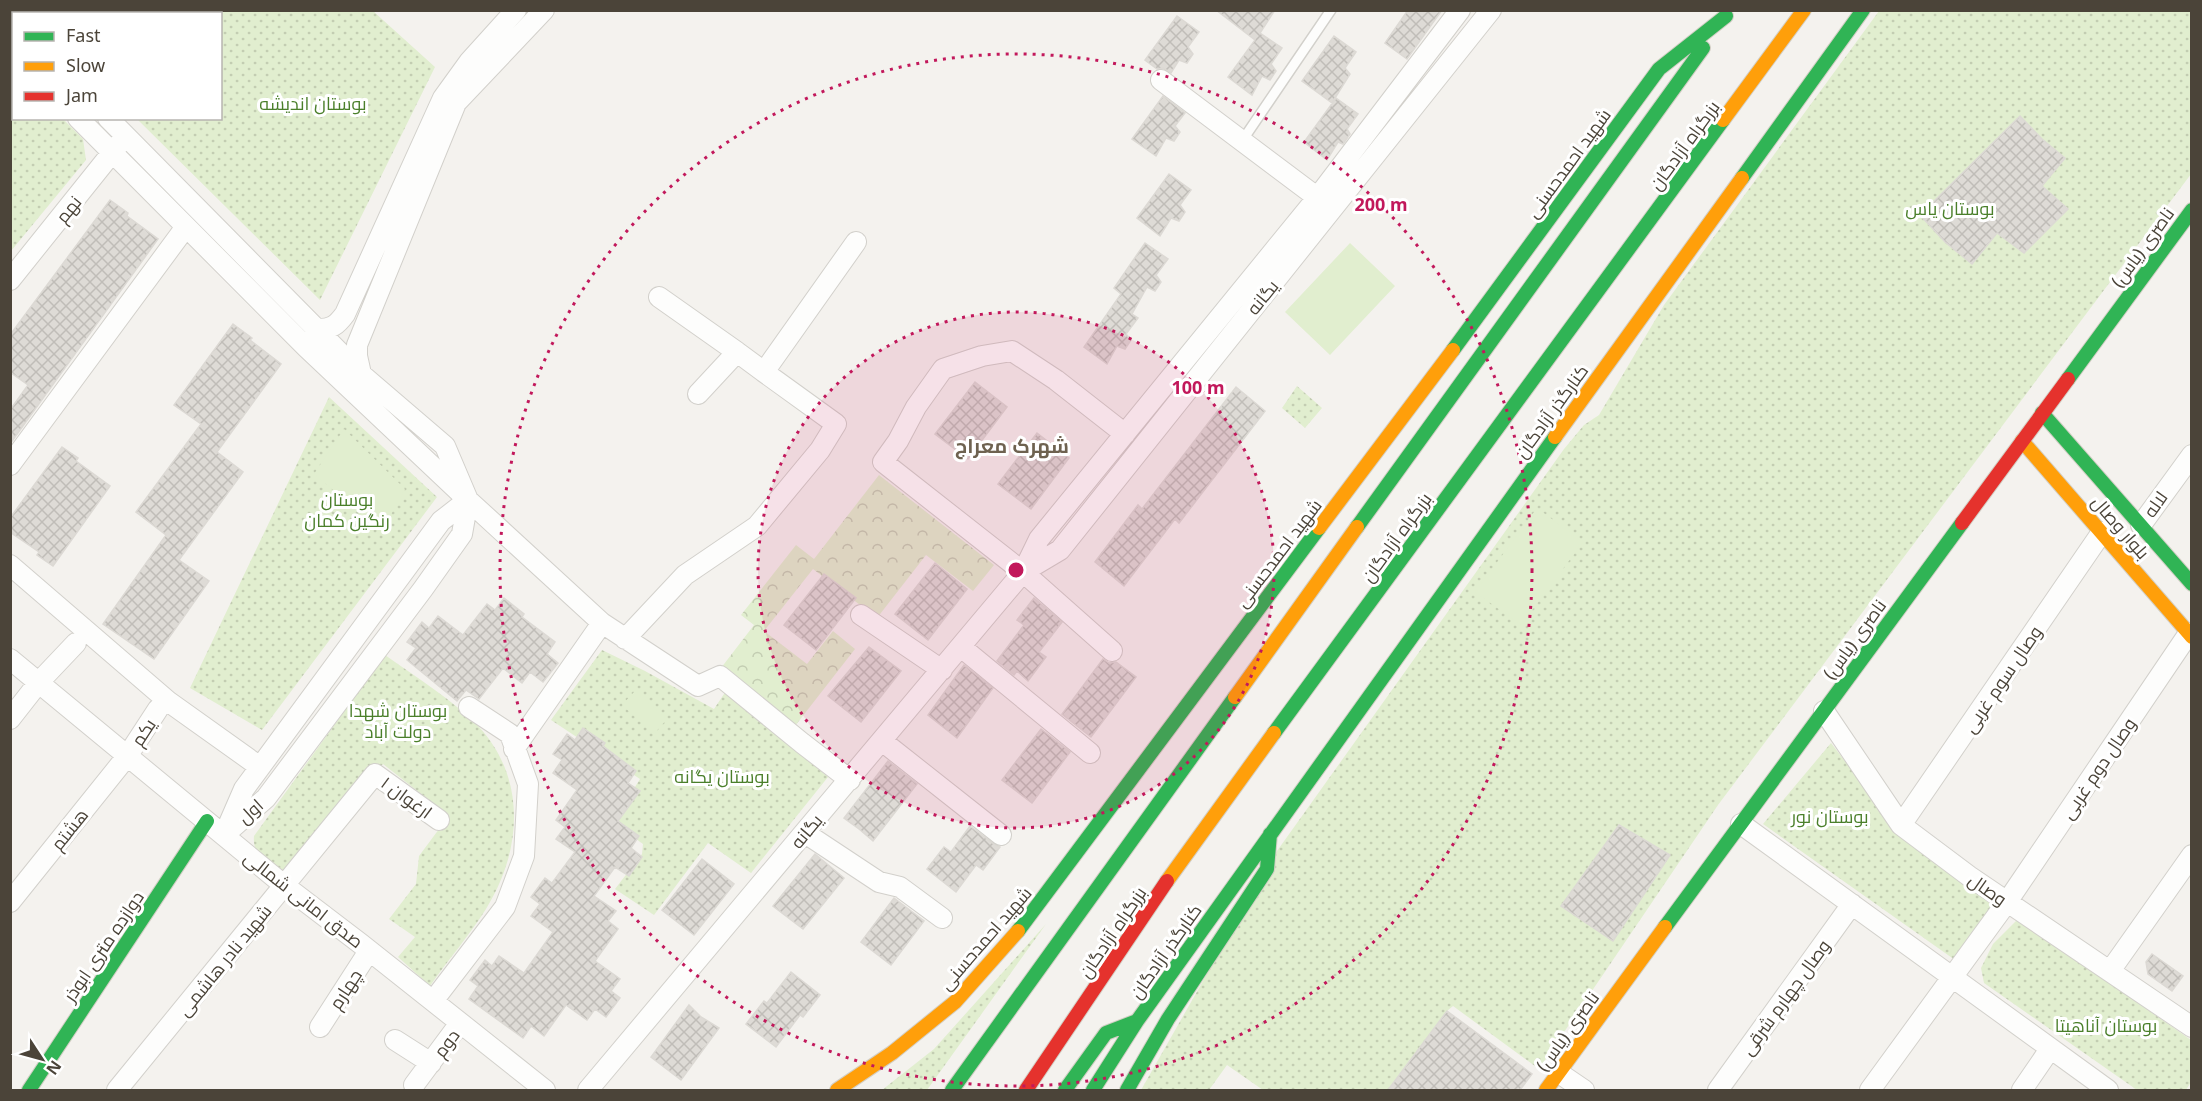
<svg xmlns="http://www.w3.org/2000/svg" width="2202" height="1101" font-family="'Noto Sans',Cairo,sans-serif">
<defs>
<pattern id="grass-dots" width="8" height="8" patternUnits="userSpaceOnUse" patternTransform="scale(1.5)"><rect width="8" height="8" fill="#e1eecf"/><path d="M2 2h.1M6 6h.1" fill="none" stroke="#c3cdb2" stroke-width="1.8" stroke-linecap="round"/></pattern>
<pattern id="forest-crowns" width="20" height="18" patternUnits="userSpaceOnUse" patternTransform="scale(1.5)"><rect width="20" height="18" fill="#e1eecf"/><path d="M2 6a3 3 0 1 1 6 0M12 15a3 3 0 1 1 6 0" fill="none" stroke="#c3cdb2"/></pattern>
<pattern id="building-cross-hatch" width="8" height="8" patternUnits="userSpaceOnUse" patternTransform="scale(1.5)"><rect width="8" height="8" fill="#dedbd6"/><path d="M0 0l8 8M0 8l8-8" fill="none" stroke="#c0bdb8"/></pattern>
</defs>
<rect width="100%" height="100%" fill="#f4f2ee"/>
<!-- grass -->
<path fill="url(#grass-dots)" d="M27,11H373L435,67L320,300L137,119L220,118V14H30Z
M1879,11H2191V174L1718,805L1539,1069L1453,1006L1447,1011L1388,1090H1263L1227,1065L1209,1090H1141L1277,851L1564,449L1584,425L1599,415L1664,305Z
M11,65L13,68L14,118L63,119L83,139L86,160L11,251Z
M1297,386L1322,408L1305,428L1282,408Z
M329,397L437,497L262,730L190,688Z
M602,650L645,671L714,709L726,691L828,777L751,873L708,843L654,915L615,889L642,854L643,844L613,822L640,779L551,720Z
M385,655C417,678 452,699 479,727C527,779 522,851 486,909C469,936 448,960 430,986L398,957L415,937L389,919L416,884L419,856L445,821L444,812L383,764L288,875C271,866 252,858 254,836Z
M1831,743L1892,822L1993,906L1955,960L1763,824Z
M2018,919L2191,1040V1082L2186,1090H2137L1984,983L1981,968L1993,944Z
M1046,924L927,1090H882L934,1049Z"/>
<!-- forest -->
<path fill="url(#forest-crowns)" d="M879,475L994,565L973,591L926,555L877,618L813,569L764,631L807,664L833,631L855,649L795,726L721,668L754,625L741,615L796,545L814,559Z"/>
<!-- garden -->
<path fill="#e1eecf" d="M1350,243L1395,286L1330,355L1285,312Z
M344,429L405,489L382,531L314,474Z
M1537,508L1583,542L1521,625L1475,592Z
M635,691L667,719L654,734L622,705Z"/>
<!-- building -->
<path fill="url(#building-cross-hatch)" stroke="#dcd9d4" stroke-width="1.5" d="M1216,10H1275L1260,33L1282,48L1271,64L1276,71L1270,80L1262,76L1252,95L1228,77L1255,40Z
M1408,10H1442L1407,59L1385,43Z
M1177,16L1199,32L1188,47L1193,54L1187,63L1179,60L1171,73L1163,68L1157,69L1145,60Z
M1334,36L1356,52L1345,68L1350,74L1332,103L1302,81Z
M1163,96L1185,113L1175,126L1180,132L1174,141L1166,138L1156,156L1132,139Z
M1336,98L1358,114L1347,129L1350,134L1343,144L1338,142L1327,160L1304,142Z
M2020,116L2042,139L2065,158L2042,186L2068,209L2024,253L1997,233L1972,264L1945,242L1920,215Z
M1169,174L1191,190L1180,205L1185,212L1179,221L1171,218L1160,236L1137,218Z
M110,200L128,213L127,216L158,239L10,444V410L28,385L10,372V335Z
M1145,243L1168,259L1156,275L1161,282L1155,291L1147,287L1132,314L1138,318L1126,334L1131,340L1125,349L1117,346L1107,364L1084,347L1121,294L1114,288Z
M233,324L252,338L250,340L281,364L217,452L243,472L179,560L209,581L154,659L103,624L166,535L136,512L201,424L174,405Z
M975,382L1007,407L968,459L935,434Z
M1236,387L1265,411L1179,523L1175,519L1124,586L1095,562L1138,505L1142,509Z
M1037,433L1069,458L1031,509L998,484Z
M62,447L78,458L76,461L110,486L53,566L37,555L39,552L10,532V518Z
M935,563L967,589L928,640L895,614Z
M824,574L856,598L816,650L784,625Z
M504,598L524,614L522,617L555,642L547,654L558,663L543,682L530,672L522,683L503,668L479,699L466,690L457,701L407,660L416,648L407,642L422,622L429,628L438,616L463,635L487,604L495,610Z
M1034,598L1062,622L1039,652L1046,657L1028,681L1017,671L1014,675L997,661L1024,625L1017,620Z
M869,647L901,671L861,722L828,696Z
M1103,659L1109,663L1116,662L1136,677L1091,737L1062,714Z
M964,665L993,688L957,738L928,715Z
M583,728L605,743L603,746L636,771L628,783L640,791L618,821L639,836L631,848L642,857L629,876L615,867L594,896L616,911L608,921L618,929L595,961L620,979L611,991L620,998L606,1017L595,1009L587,1020L566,1005L544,1036L531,1026L523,1038L469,999L478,986L470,980L485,960L492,966L499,956L524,973L553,932L531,916L540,904L531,897L545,878L552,883L575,852L556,839L565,827L556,820L577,790L553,773L562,760L553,754L567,734L575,740Z
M1041,729L1070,752L1032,803L1002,780Z
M888,761L917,784L873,841L859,829L844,818Z
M1619,825L1670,855L1613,941L1561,906Z
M970,826L994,844L1000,847L983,870L976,865L956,892L927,869L944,847L951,852Z
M815,854L844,878L803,929L773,906Z
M702,859L734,884L694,935L662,910Z
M894,898L924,921L891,965L861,942Z
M2152,954L2183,976L2172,991L2148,974L2146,962Z
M791,972L820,995L803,1017L800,1015L776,1047L746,1024L764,1001L767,1003Z
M689,1005L701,1017L719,1028L681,1080L651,1057Z
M1447,1011L1532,1074L1520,1090H1388Z"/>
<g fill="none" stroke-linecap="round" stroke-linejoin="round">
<defs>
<path id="lane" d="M1242,141L1331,10"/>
<path id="street" d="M10,16L14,19
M10,51L14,54
M1161,80L1326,204
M78,118L306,347L468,500L445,446L361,374L108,118
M10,280L119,144
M659,297L737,352L698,394
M313,336L318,329C332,329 337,325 345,314L443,98L469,62L516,10
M737,352L764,372L856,242
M361,374L357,356V345L456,103L544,10
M10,465L185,228
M468,500L462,534L423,589L266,798L224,835L244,789L441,521Z
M468,500L602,623L698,686L720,676L802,743L850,780
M2141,525L2192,455
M10,565L169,702L260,767
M1023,572L1060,550L1491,10
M861,615L942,670
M625,639L685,575L757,526L820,450L836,424L764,372
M961,647L1090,753
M1112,651L1023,572L883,462L898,441L916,407L943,369L982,356L1012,351L1056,380L1125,434
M10,659L285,886L361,944L545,1090
M1824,711L1901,825L1969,876L2192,1027
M10,719L39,682L76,643
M882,741L1001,835
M514,749L602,623
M1741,824L2108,1090
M1901,825L2102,532
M805,833L879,882L900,887L942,918
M10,902L128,755L158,709
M2110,971L2192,855
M433,1001L505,907L524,856L528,784L510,734L469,707
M320,1027L369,951
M395,1040L431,1063
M1559,1073L1584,1090
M414,1085L460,1023
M117,1090L375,774L439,820
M588,1090L1023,572L1039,539L1317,198L1460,10
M1718,1090L1852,904
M1870,1090L2007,902L2189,633
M2022,1090L2050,1049"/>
<path id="fast" d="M1742,178L1863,10
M1453,350L1659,69L1726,16
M2068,379L2192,210
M2042,413L2192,584
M1357,527L1703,48
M1274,733L1723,120
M1665,927L1962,523
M1018,931L1319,528
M29,1090L207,821
M952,1090L1235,697
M1065,1090L1106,1033L1137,1021
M1093,1090L1137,1021L1555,437
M1127,1090L1168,1019L1267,869L1270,834"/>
<path id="slow" d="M1723,120L1804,10
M1555,437L1742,178
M2022,441L2192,637
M1319,528L1453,350
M1235,697L1357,527
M1167,881L1274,733
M837,1090L892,1053L955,1002L1018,931
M1546,1090L1665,927"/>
<path id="jam" d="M1962,523L2068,379
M1026,1090L1167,881"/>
</defs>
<!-- lane casing -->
<use href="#lane" stroke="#d2d0cb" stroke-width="12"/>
<!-- street casing -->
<use href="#street" stroke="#d2d0cb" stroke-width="22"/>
<!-- fast casing -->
<use href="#fast" stroke="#d3cfc5" stroke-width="16"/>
<!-- slow casing -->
<use href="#slow" stroke="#d3cfc5" stroke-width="16"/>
<!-- jam casing -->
<use href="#jam" stroke="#d3cfc5" stroke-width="16"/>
<!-- lane -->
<use href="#lane" stroke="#fdfdfc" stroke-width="9"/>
<!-- street -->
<use href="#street" stroke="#fdfdfc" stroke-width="20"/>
<!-- fast -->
<use href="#fast" stroke="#30b455" stroke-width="14"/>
<!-- slow -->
<use href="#slow" stroke="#ff9f0a" stroke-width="14"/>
<!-- jam -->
<use href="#jam" stroke="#e5322d" stroke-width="14"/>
</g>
<!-- distance rings -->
<circle cx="1016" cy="570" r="258" fill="#c2185b" fill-opacity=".12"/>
<g fill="none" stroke="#c2185b" stroke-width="3" stroke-dasharray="3 6">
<circle cx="1016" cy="570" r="258"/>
<circle cx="1016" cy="570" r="516"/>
</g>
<g text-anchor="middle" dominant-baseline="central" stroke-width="6" stroke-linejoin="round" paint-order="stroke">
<!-- park labels -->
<g font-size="18" fill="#4a7f2a" stroke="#fff">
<text x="313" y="103">بوستان اندیشه</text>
<text x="1950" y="208">بوستان یاس</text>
<text x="347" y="499">بوستان<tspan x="347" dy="21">رنگین کمان</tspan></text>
<text x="398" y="710">بوستان شهدا<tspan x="398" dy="21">دولت آباد</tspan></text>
<text x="722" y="776">بوستان یگانه</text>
<text x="1830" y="816">بوستان نور</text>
<text x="2106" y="1025">بوستان آناهیتا</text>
</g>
<!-- street labels -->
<g font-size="18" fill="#4b4439" stroke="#fff">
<text transform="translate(1684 145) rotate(-54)">بزرگراه آزادگان</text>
<text transform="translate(1568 163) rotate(-54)">شهید احمدحسنی</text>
<text transform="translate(68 209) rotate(-51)">نهم</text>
<text transform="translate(2142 247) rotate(-54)">ناصری (یاس)</text>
<text transform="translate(1262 297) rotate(-51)">یگانه</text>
<text transform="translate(1551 411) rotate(-54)">کنارگذر آزادگان</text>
<text transform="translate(2155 504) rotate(-55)">لاله</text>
<text transform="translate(2121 527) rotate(49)">بلوار وصال</text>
<text transform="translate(1396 537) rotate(-54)">بزرگراه آزادگان</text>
<text transform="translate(1278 553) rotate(-53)">شهید احمدحسنی</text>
<text transform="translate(1854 639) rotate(-54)">ناصری (یاس)</text>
<text transform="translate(2002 679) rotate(-56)">وصال سوم غربی</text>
<text transform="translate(143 732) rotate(-57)">یکم</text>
<text transform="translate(2098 768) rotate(-56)">وصال دوم غربی</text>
<text transform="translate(407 797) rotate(36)">ارغوان ۱</text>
<text transform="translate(250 811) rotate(-42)">اول</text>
<text transform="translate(69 829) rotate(-51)">هشتم</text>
<text transform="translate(806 831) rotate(-50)">یگانه</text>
<text transform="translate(1988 889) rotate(35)">وصال</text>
<text transform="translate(304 899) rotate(38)">صدق امانی شمالی</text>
<text transform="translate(1112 932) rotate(-56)">بزرگراه آزادگان</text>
<text transform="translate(985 938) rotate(-49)">شهید احمدحسنی</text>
<text transform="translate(103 946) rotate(-56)">دوازده متری ابوذر</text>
<text transform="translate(1165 951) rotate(-55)">کنارگذر آزادگان</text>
<text transform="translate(224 960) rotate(-51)">شهید نادر هاشمی</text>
<text transform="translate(345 989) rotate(-57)">چهارم</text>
<text transform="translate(1785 997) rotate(-54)">وصال چهارم شرقی</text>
<text transform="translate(1567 1031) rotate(-54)">ناصری (یاس)</text>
<text transform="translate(446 1043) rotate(-53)">دوم</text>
</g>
<!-- neighbourhood labels -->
<g font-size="20" font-weight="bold" fill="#6e6250" stroke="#fff">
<text x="1012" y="445">شهرک معراج</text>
</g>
</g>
<circle cx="1016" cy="570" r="9" fill="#c2185b" stroke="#fff" stroke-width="3"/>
<g font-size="18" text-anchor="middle" font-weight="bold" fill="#c2185b" stroke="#fff" stroke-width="6" stroke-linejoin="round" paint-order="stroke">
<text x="1381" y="211">200 m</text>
<text x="1198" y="394">100 m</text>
</g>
<!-- border -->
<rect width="2202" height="1101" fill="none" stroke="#4b4439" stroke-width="24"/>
<!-- legend -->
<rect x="12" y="12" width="210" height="108" fill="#ffffff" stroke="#b7b4b0" stroke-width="1.5"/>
<rect x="24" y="32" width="30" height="9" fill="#30b455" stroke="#b7b4b0" stroke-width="1.5"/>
<text x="66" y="42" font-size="18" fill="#4b4439">Fast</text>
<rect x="24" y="62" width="30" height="9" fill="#ff9f0a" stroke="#b7b4b0" stroke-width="1.5"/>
<text x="66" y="72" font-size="18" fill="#4b4439">Slow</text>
<rect x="24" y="92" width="30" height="9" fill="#e5322d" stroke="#b7b4b0" stroke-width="1.5"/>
<text x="66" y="102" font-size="18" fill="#4b4439">Jam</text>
<!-- north arrow -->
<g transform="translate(42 1059) rotate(126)" stroke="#ffffff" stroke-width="4.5" paint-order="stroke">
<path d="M0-4.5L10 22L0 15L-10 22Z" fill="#4b4439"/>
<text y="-9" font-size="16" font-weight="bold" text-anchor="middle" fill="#4b4439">N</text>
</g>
</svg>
